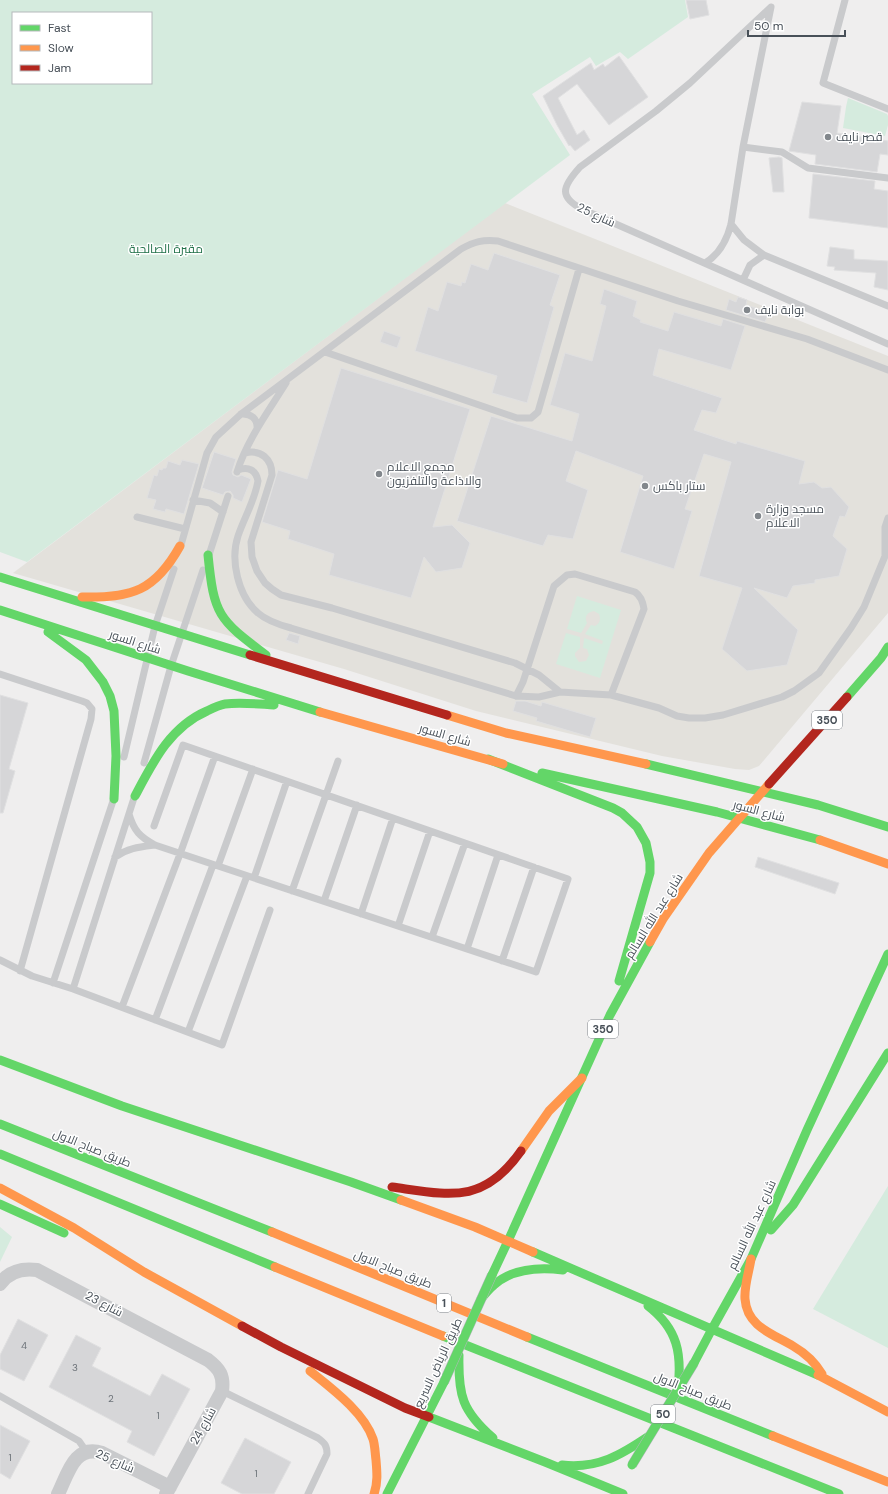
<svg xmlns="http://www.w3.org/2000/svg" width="888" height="1494" font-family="'DM Sans',Cairo,sans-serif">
<rect width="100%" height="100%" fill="#efeeee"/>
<!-- commercial -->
<path fill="#e3e1dc" d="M505,203L888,356V613L759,766L749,770L735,769L662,756L476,711L344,669L13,573Z"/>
<!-- green -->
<path fill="#d5ebde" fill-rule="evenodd" d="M0,0H685L688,17L628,59L620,52L596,66L590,57L532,94L570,155L27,562L0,552ZM13,13H151V83H13Z
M848,98L887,114L888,116V125L885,136L843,128L846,107Z
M577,596L621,610L600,678L556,664L566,633L580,637V648L575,653V656L579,662L586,661L589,655L587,649L583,648L584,638L602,644L603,641L585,634L591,625L595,626C600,623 601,619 599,614L594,611C587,612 584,617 587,623L581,633L567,629Z
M888,1186V1348L813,1309Z
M0,1227L12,1237L0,1262Z"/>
<!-- building -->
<path fill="#d6d6d8" stroke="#e0e0e1" d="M686,0H706L709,15L690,19Z
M619,56L648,97L609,125L577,84L558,98L577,135L584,130L590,140L575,151L570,145L569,146L557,125L543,96L591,63L594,70L603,64L605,67Z
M802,102L841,106L837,133L888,141V155L880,154L877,172L815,164L816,155L789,151Z
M779,157L782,158L784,192H773L769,158Z
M813,174L875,181L874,189L888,191V228L809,218Z
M830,247L854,250V259L888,261V290L874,287L876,273L834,270L835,267L827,266Z
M494,253L560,275L550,305L554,307L527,403L492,393L497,376L415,351L428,307L438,311L447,282L461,286L462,282L465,283L471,264L488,270Z
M604,289L637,301L633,316L641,320L640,322L668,331L674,312L721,326L723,319L745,326L731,370L659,349L653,375L722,398L716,413L702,410L694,430L736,444L737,441L805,461L799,484L814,482L822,488L831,487L849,507L845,517L840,516L833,536L847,549L839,576L815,580V583L793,586L787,598L754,588L798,630L787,665L747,671L722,649L742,588L699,576L731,462L704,454L685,509L692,511L674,569L620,552L643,476L576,451L566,481L588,490L573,539L548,535L543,546L457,521L491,416L572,441L579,414L550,405L565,353L592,361L606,306L600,304Z
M738,297L747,300L746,305L769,312L765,322L726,310L729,299L736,302Z
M384,331L401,337L397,348L380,342Z
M341,368L470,409L433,527L452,525L470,543L462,568L436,572L424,557L411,598L329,575L334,554L288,539L290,531L262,522L278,470L307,479Z
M214,452L236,459L232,472L233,475L238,477L241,475L251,479L242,502L233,498V495L230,491L225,492L223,495L202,488Z
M182,460L199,464L184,514L166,509L165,512L153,509L156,500L147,498L154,475L157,476L159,469L162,470L163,468H166L168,461L180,465Z
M289,633L300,636L298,644L286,640Z
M0,695L28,703L9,769L15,771L3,813H0Z
M516,701H525L541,706L542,702L596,718L590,737L536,721L537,718L513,711Z
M758,857L839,883L835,894L755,867Z
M18,1319L48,1335L24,1381L0,1369V1355Z
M76,1335L101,1348L92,1366L150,1396L162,1374L190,1389L154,1456L127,1442L132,1431L49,1387Z
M0,1425L30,1441L10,1479L0,1473Z
M245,1438L291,1462L274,1494H242L221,1483Z"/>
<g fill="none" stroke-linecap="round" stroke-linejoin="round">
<!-- lane -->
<path stroke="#c9cacc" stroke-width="7" d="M845,0L823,83L888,109
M743,147L782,152L808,168L888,178
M731,224L744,240L764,255L888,306
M705,263C720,254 727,240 731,224L743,147L771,7L690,83L656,111L580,167C562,187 558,197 584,210L888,344
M743,280L750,265L764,255
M325,352L517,418H531L538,412L579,269
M241,414C251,413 258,419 257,429
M245,453C261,449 272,459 272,475L251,542L252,557L257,571L265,583L272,589L281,595L332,608L515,663L539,675L560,692
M238,470C248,466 256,470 258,481C255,500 244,518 238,536C230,560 238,596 258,613C267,621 280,625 291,628L516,696L539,697L560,692L611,695L637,702L659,708L677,716L689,718H705L723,715L782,697L794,691L819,673L851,628L864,607L885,556V527L888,518
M237,472C247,440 268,412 286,383
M193,500L210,503L223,512
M137,517L185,529
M181,545L207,453L216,437L241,414L461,249C474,242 483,239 498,241L678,301L807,339L888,370
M209,555L228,496
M0,674L82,701L87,703L92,709L91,719L20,971
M516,696L523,682L554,586L567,575L575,574L635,592C641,596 643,602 644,609L611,695
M124,757L155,626L174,569
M144,763L171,666L203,570
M129,814C134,831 140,837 155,845L536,972L568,879L183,745L154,826
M115,857C128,848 139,847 155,845
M218,866L253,769
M254,878L287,781
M292,891L338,761
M324,901L357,805
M361,914L393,818
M398,926L430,831
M432,937L465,843
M467,949L498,855
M0,960L32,976L73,989L134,798
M502,961L534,867
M53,983L113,801
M73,989L222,1045L270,910
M122,1007L180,854L215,756
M155,1020L213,865
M188,1032L247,876
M222,1391L318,1438C325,1443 327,1446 327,1454L308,1494
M0,1396L79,1441L86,1451"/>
<!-- street -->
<path stroke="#c9cacc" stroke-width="14" d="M0,1284C9,1271 22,1268 37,1270L208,1360C220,1369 224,1376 222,1391L166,1494
M58,1494C68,1474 74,1444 102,1453L170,1487"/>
<!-- fast -->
<path stroke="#63d668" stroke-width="9" d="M208,555C214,615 218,619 266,655
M0,577L250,655
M0,610L188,671L320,712
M48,632L86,660L103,682L110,696L114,711L116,756L114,799
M847,697L881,658L888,647
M488,759L613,808L622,813L637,827L646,843L650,862V873L619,981
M646,764L818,805L888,827
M542,773L717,812L820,840
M135,796C153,762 170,727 207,711C213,708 219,705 225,704C241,702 258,704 274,705
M0,1060L122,1106L351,1182L401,1200
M0,1124L272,1232
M0,1154L275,1267
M0,1204L64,1233
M771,1230L793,1205L888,1053
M508,1241L610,1015L650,942
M533,1252L818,1375
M492,1275L508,1241
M481,1299C485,1294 489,1289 494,1285C513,1268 539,1267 563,1270
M648,1306C678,1329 682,1354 678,1389
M712,1329L751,1259L807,1130L888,954
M443,1336L839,1494
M527,1337L773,1436
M459,1355C458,1395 462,1411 493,1438
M694,1363L712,1329
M429,1417L545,1462L623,1494
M562,1465C598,1469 621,1455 649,1436
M387,1494L444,1382"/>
<!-- slow -->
<path stroke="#ff974d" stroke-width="9" d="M82,597C132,598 155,591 180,546
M320,712L503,764
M447,715L506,733L646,764
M820,840L888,864
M650,942L663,919L709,853L769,784
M521,1151L549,1111L582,1078
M0,1188L74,1228L144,1272L242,1326
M401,1200L475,1227L533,1252
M272,1232L527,1337
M751,1259C749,1272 744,1286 745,1299C747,1327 773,1334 793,1346C805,1353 815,1362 822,1374
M275,1267L443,1336
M310,1371C331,1388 364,1412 373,1439C375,1445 375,1453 376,1460C377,1472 378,1483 374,1494
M818,1375L888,1412
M773,1436L888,1482"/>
<!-- jam -->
<path stroke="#b3261e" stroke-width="9" d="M250,655L447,715
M769,784L847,697
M392,1187C450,1195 483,1205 521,1151
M242,1326L281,1347L405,1408L429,1417"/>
<defs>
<path id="fast-bridge" d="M444,1382L492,1275
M632,1465L694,1363"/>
</defs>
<!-- fast-bridge casing -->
<use href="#fast-bridge" stroke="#b4b8bc" stroke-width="10" stroke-linecap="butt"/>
<!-- fast-bridge -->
<use href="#fast-bridge" stroke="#63d668" stroke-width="9"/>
</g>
<!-- markers -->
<g fill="#82878c" stroke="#fff" stroke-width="1.5">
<circle cx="828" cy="137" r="4"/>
<circle cx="747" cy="310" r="4"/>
<circle cx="379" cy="474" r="4"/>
<circle cx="645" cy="486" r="4"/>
<circle cx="758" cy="516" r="4"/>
</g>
<g text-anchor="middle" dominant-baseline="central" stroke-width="3" stroke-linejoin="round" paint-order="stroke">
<!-- number labels -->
<g font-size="10" fill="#6d7379">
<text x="24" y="1345">4</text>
<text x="75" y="1367">3</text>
<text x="111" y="1398">2</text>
<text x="158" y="1415">1</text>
<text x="10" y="1457">1</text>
<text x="256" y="1473">1</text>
</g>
<!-- shield labels -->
<g fill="#fff" stroke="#7f848a" stroke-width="1">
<rect x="812" y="711" width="30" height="18" rx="3"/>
<rect x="588" y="1020" width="30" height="18" rx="3"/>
<rect x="437" y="1294" width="14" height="18" rx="3"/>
<rect x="651" y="1405" width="24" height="18" rx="3"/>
</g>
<g font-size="11" font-weight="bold" fill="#485058">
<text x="827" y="720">350</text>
<text x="603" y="1029">350</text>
<text x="444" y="1303">1</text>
<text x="663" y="1414">50</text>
</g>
<!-- poi labels -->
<g font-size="12" fill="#485058" stroke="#fff" text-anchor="start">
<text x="836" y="137">قصر نايف</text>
<text x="755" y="310">بوابة نايف</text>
<text x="387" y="467">مجمع الاعلام<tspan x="387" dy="14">والاذاعة والتلفزيون</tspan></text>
<text x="653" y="486">ستار باكس</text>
<text x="766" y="509">مسجد وزارة<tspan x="766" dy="14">الاعلام</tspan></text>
</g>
<!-- street labels -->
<g font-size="12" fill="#485058" stroke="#fff">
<text transform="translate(596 215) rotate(25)">شارع 25</text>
<text transform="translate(135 642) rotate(18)">شارع السور</text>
<text transform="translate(445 735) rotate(16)">شارع السور</text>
<text transform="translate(759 811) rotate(15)">شارع السور</text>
<text transform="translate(654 916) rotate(-58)">شارع عبد الله السالم</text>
<text transform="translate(92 1148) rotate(22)">طريق صباح الاول</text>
<text transform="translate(752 1225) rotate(-65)">شارع عبد الله السالم</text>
<text transform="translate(393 1269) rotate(22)">طريق صباح الاول</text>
<text transform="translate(104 1304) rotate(28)">شارع 23</text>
<text transform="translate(438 1363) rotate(-65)">طريق الرياض السريع</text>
<text transform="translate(693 1391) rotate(22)">طريق صباح الاول</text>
<text transform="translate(203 1426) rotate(-61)">شارع 24</text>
<text transform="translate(115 1461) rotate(24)">شارع 25</text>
</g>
<!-- park labels -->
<g font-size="12" fill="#217149" stroke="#fff">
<text x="166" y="249">مقبرة الصالحية</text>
</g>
</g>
<!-- legend -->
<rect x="12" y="12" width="140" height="72" fill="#ffffff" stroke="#b6b9bc"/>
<rect x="20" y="25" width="20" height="6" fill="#63d668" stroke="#b6b9bc"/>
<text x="48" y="32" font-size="12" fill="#485058">Fast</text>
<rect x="20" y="45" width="20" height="6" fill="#ff974d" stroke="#b6b9bc"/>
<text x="48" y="52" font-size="12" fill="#485058">Slow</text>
<rect x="20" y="65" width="20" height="6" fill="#b3261e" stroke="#b6b9bc"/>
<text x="48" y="72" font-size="12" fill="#485058">Jam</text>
<!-- scale -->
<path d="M748 30v6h97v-6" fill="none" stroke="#485058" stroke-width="2"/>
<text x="754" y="30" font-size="12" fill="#485058" stroke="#ffffff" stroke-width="3" paint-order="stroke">50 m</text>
</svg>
